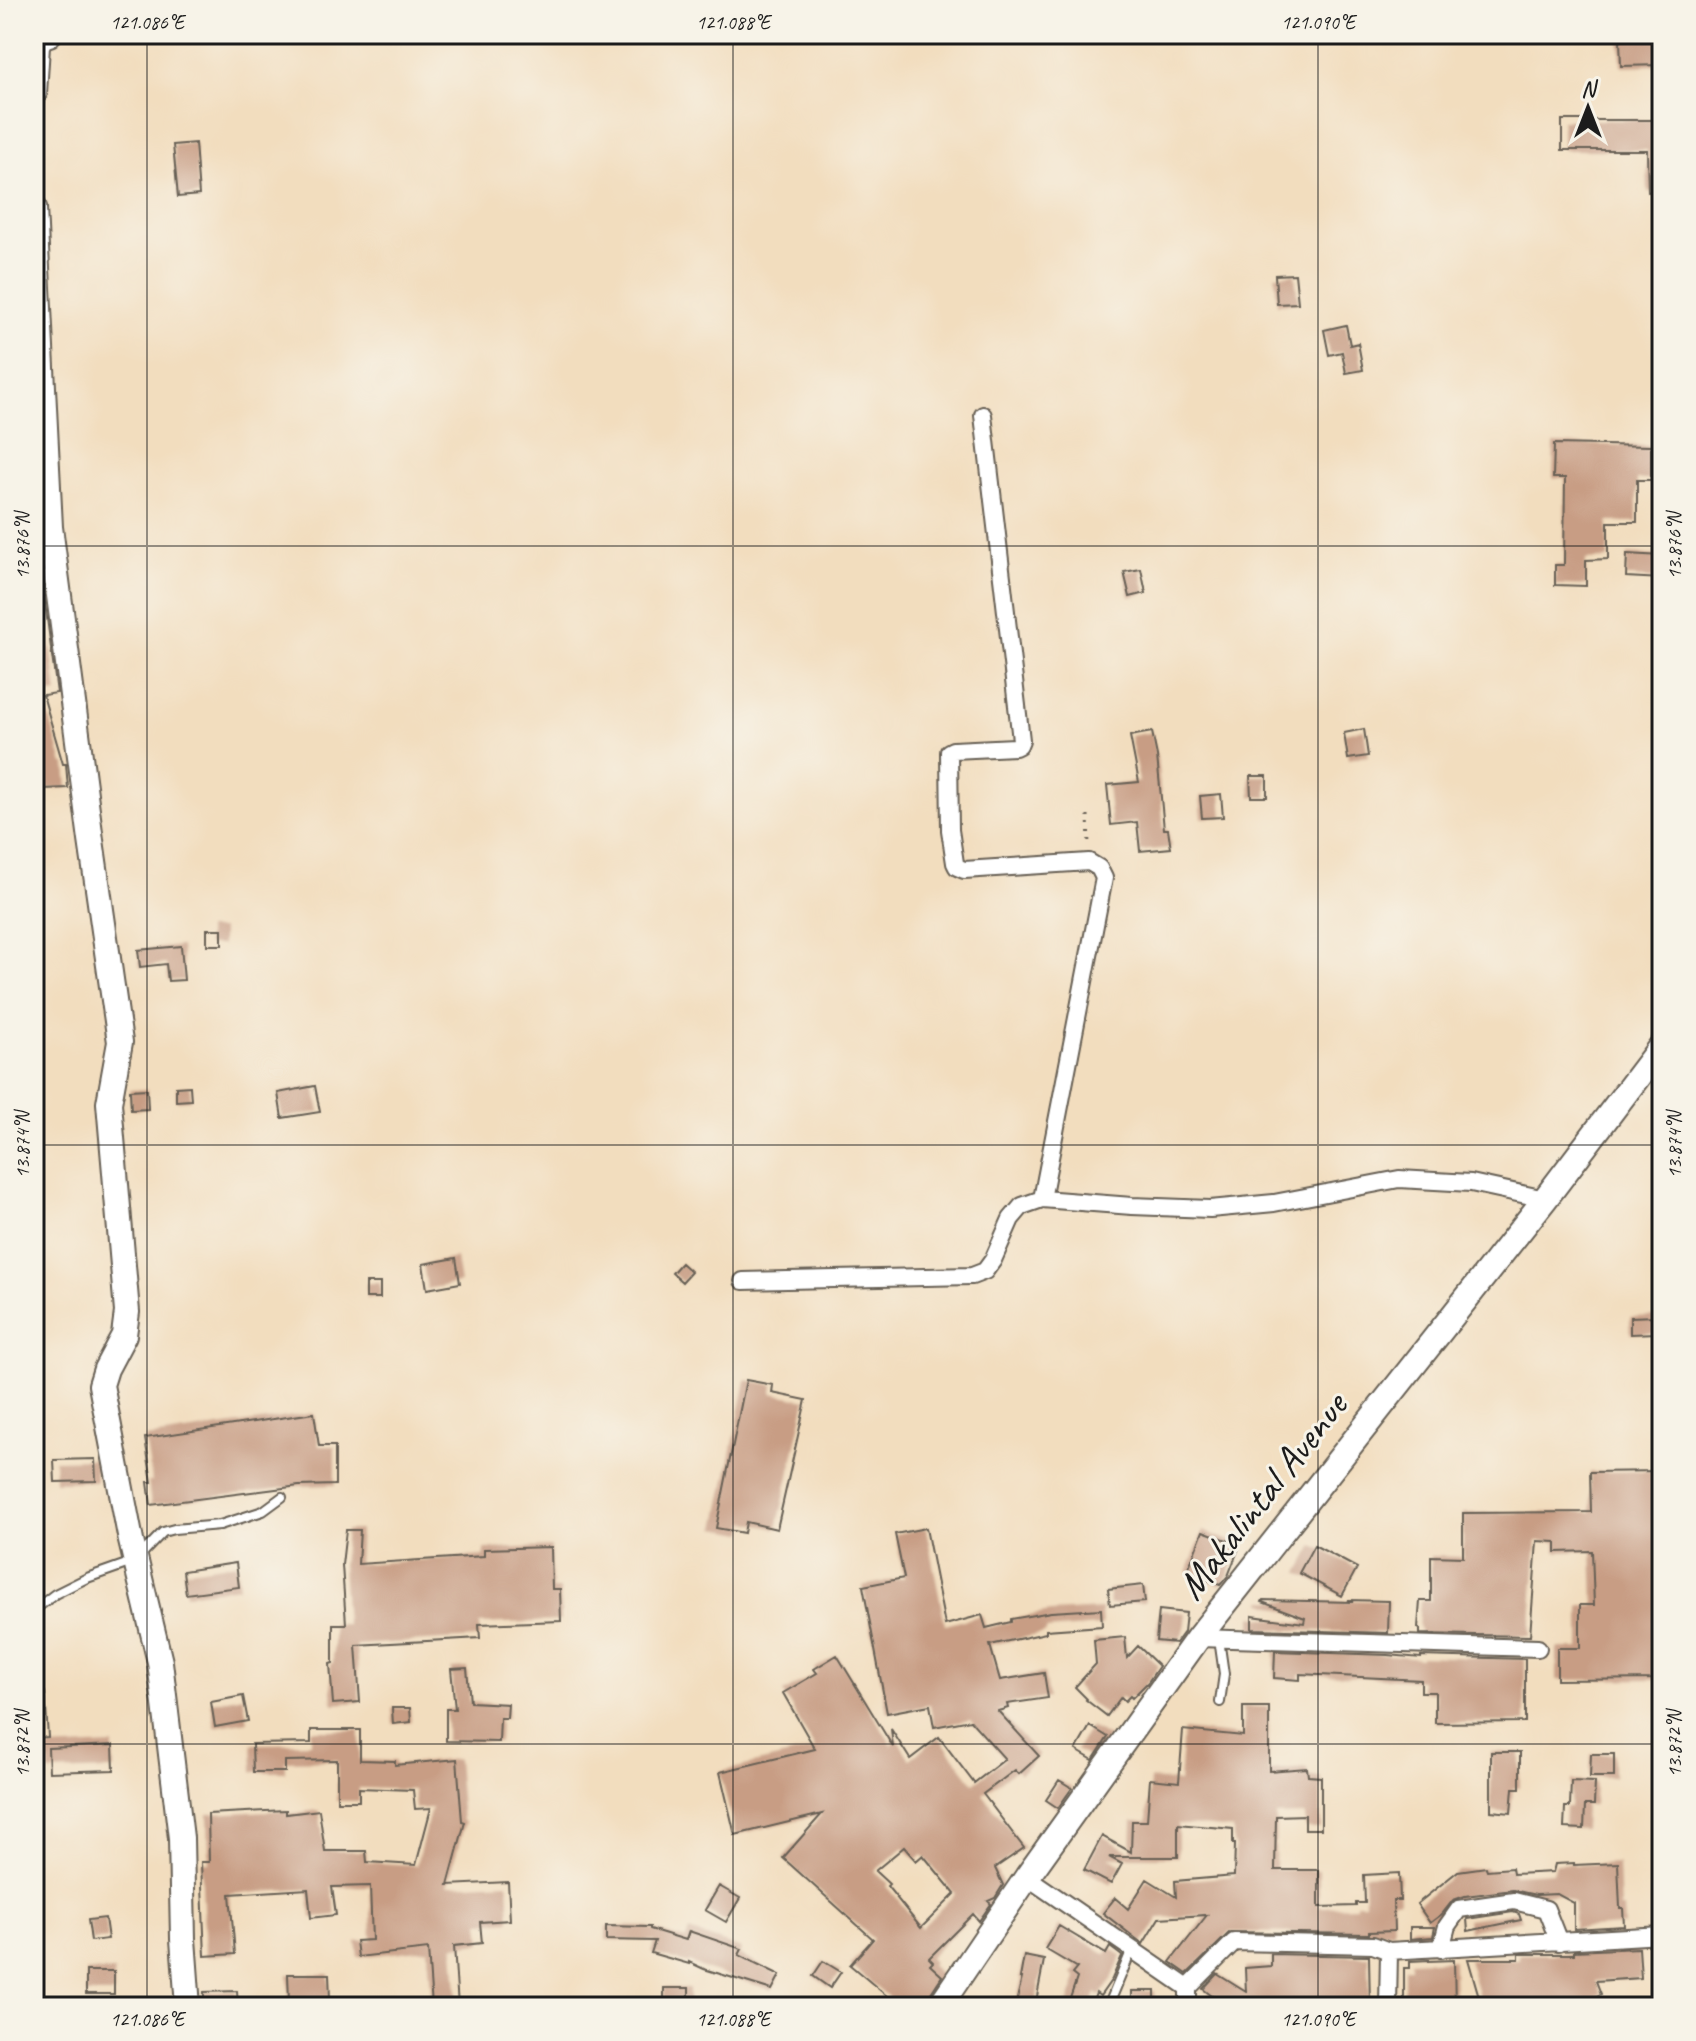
<svg xmlns="http://www.w3.org/2000/svg" width="1696" height="2041" font-family="Caveat,sans-serif">
<rect width="100%" height="100%" fill="#f7f3e8"/>
<filter id="ink" filterUnits="userSpaceOnUse"><feTurbulence type="fractalNoise" baseFrequency=".0125" numOctaves="2"/><feDisplacementMap in="SourceGraphic" scale="16" xChannelSelector="R" yChannelSelector="G"/><feConvolveMatrix kernelMatrix="1 2 1 2 8 2 1 2 1" color-interpolation-filters="sRGB"/></filter>
<filter id="wash" filterUnits="userSpaceOnUse"><feTurbulence type="fractalNoise" baseFrequency=".006" numOctaves="4" result="noise"/><feDisplacementMap in="SourceGraphic" scale="32" xChannelSelector="R" yChannelSelector="G"/><feGaussianBlur stdDeviation="1.8" result="paint"/><feColorMatrix in="noise" values="0 0 0 0 0 0 0 0 0 0 0 0 0 0 0 0 0 1.4 0 .05"/><feComposite in="paint" operator="in"/></filter>
<g filter="url(#wash)">
<rect width="100%" height="100%" fill="#f2ddbe"/>
<g id="blocks">
<!-- building -->
<path fill="#c89d84" fill-rule="evenodd" d="M1662,39V65L1621,66L1620,40Z
M1562,120H1662V191L1648,192L1647,150H1562Z
M195,143L199,195L178,197L173,145Z
M1295,274L1298,303L1277,304L1275,275Z
M1346,325L1350,345L1358,343L1363,370L1346,373L1342,352L1329,355L1324,330Z
M1554,444L1651,446V480H1637V522H1608V559L1586,560V586L1555,585V565H1564L1565,478H1553Z
M1627,554L1662,556V579L1626,577Z
M34,558H39L57,693L43,695L63,764H66L68,788L42,789L41,757L34,735Z
M1141,569L1146,593L1130,597L1124,572Z
M1364,729L1368,756L1348,759L1344,733Z
M1152,732L1157,756L1164,829H1168L1171,848L1140,851L1137,822L1111,825L1107,785L1139,782L1130,736Z
M1250,776H1267V797H1251Z
M1221,794L1223,817L1202,818L1200,796Z
M207,929H222V945H207Z
M181,946L184,980L168,981L166,964L140,967L138,950Z
M190,1086L191,1100L176,1101V1087Z
M315,1086L320,1112L282,1118L278,1093Z
M147,1089L148,1109L131,1110L130,1090Z
M456,1258L460,1283L427,1289L423,1264Z
M681,1263L691,1272L682,1282L672,1273Z
M366,1283H380V1298H366Z
M1657,1316V1333L1630,1334V1317Z
M746,1380L773,1385L772,1393L806,1400L777,1529L746,1522L744,1533L716,1528Z
M314,1413L319,1446H335V1485L299,1486L151,1505L148,1482H152L145,1438Z
M95,1459L96,1481L55,1482L54,1460Z
M1662,1471V1679L1557,1680V1648H1580V1605H1594L1592,1551L1556,1552V1542L1537,1541L1530,1636L1420,1634V1629L1418,1628L1420,1601H1431V1556L1463,1557V1513L1591,1512L1590,1472Z
M926,1528L945,1625L982,1615L986,1628L1011,1622V1619L1051,1612L1101,1609L1102,1626L1046,1630V1633L990,1645L1000,1680L1044,1673L1048,1698L1007,1704L1008,1708L998,1711L1039,1756L1019,1774L1015,1770L983,1794L1024,1848L995,1868L1003,1885L995,1898L988,1901L991,1904L979,1921L973,1914L929,1958L933,1962L930,1965L942,1976L927,1999L924,2007H900L850,1965L873,1939L783,1858L822,1814L735,1835L720,1772L815,1749L783,1693L817,1673L814,1669L837,1655L893,1747L891,1729L910,1759L939,1737L974,1783L1005,1759L970,1720L934,1727L930,1705L887,1713L863,1586L904,1578L895,1534ZM904,1847L916,1861L923,1855L955,1894L921,1928L887,1886L889,1884L875,1871Z
M346,1530H360L358,1564L484,1556V1549L551,1547L552,1589H560L561,1621L479,1624L480,1638L356,1645L360,1702L333,1704L330,1664L333,1663V1624H346L342,1565Z
M1203,1531L1240,1545L1228,1576L1220,1585L1187,1572Z
M1314,1545L1357,1568L1342,1596L1299,1573Z
M236,1563L239,1587L186,1594L183,1571Z
M1143,1585L1145,1602L1110,1605L1108,1589Z
M1263,1600L1353,1602L1348,1600L1389,1601L1388,1633L1252,1629V1616L1304,1623L1305,1618L1262,1602Z
M1159,1610L1186,1613L1184,1632L1176,1643L1156,1641Z
M1125,1637L1127,1658L1138,1646L1159,1666L1148,1682L1132,1698L1130,1696L1125,1701L1121,1697L1107,1716L1086,1700L1087,1699L1075,1687L1096,1664L1094,1640Z
M1275,1651L1388,1655L1421,1658V1656L1525,1659V1722L1435,1723V1692H1421V1680L1300,1674V1680L1274,1678Z
M467,1668L470,1702L508,1704L507,1718H500L499,1742L446,1741V1709H455L451,1669Z
M45,1692L48,1737L34,1738V1693Z
M243,1696L248,1721L215,1727L211,1702Z
M1243,1707H1269V1771L1307,1768L1308,1776L1321,1777V1829H1305V1815L1276,1816L1275,1870H1319V1907L1356,1906V1903H1365L1364,1875L1399,1873L1400,1900H1393L1394,1931L1369,1932V1934L1230,1932L1187,1974L1170,1962L1207,1915L1159,1918L1143,1944L1103,1913L1115,1898L1128,1909L1147,1879L1176,1897L1175,1881L1234,1876L1235,1844H1233V1829L1178,1824V1857H1109L1122,1864L1111,1884L1084,1870L1102,1836L1131,1852L1132,1821H1147L1150,1779L1179,1782L1183,1730L1243,1736Z
M392,1708H410L411,1722L393,1724Z
M1090,1726L1108,1737L1093,1760L1076,1750Z
M311,1730H360V1760L395,1761V1765L457,1759L462,1821L465,1822L448,1885L508,1882L510,1920L480,1922L482,1943L454,1946L458,2007H432L428,1949L358,1957L356,1941L372,1940L370,1886L332,1887L336,1915L311,1918L308,1889L230,1894L235,1954L205,1956L201,1862H209L208,1814L286,1810V1814L319,1810L325,1851H366L367,1862L416,1865L431,1808L415,1809L413,1790L359,1788V1801H337V1760L285,1761V1772H253L252,1744L311,1743Z
M113,1745L114,1770L49,1772L48,1748Z
M1491,1752H1520V1788H1513L1511,1813L1491,1811Z
M1591,1754H1614V1777H1590Z
M1059,1780L1072,1788L1058,1808L1046,1800Z
M1571,1781L1595,1782L1594,1805H1585L1584,1829L1564,1828L1565,1807H1570Z
M1574,1863V1865L1618,1863L1620,1908H1623L1624,1926L1574,1929V1903L1557,1894L1536,1895L1513,1890L1465,1896L1453,1900L1442,1914L1430,1923L1417,1904L1458,1871L1486,1867L1487,1870L1512,1868L1513,1874L1553,1872L1555,1864Z
M719,1886L740,1898L726,1922L705,1910Z
M1513,1912L1519,1914L1521,1920L1468,1931L1467,1919Z
M105,1918L108,1939L91,1941L88,1920Z
M606,1926L650,1927V1929L686,1940L689,1931L742,1949L739,1955L780,1975L772,1990L704,1969L689,1962V1964L651,1953L655,1941L606,1940Z
M1059,1926L1106,1954L1110,1947L1122,1956L1112,1979L1100,1996L1096,1993L1091,2007H1067L1077,1978L1072,1974L1077,1968L1045,1949Z
M1410,1927H1435L1433,1937L1410,1939Z
M1639,1948L1641,1978L1596,1981L1601,1994L1597,1996L1602,2007H1482L1468,1959H1519V1954H1574V1951Z
M1271,1954L1369,1956L1370,2007H1226L1203,1989L1217,1974L1246,1992L1245,1968L1271,1966Z
M1024,1956L1044,1960L1035,2007H1015L1022,1978H1020Z
M1429,1960V1961L1454,1960L1455,2007H1407V2003H1404V1968H1410V1961Z
M823,1961L841,1972L830,1988L813,1976Z
M86,1971H114V1994H86Z
M288,1974H329L330,2000L289,2001Z
M664,1988H689V2003H664Z
M237,1991L238,2007H204V1992Z
M1132,1991H1155V2007H1132Z"/>
</g>
</g>
<g filter="url(#ink)">
<use href="#blocks" fill-opacity="0" stroke="#676055" stroke-width="2"/>
<g fill="none" stroke-linecap="round" stroke-linejoin="round">
<defs>
<path id="lane" d="M34,1610L55,1594L87,1578L135,1561L163,1532L174,1529L220,1525L263,1511L282,1497
M1219,1639L1224,1674L1220,1702
M1108,2007L1132,1949"/>
<path id="street" d="M983,415L1021,740L1019,745L1015,747L953,750L949,752L950,830L955,863L957,867L964,870L1089,862L1099,868L1104,878L1042,1199L1132,1206L1210,1209L1274,1203L1399,1179L1471,1183L1545,1199
M743,1281L972,1276L985,1271L993,1260L1011,1219L1022,1206L1042,1199
M1198,1638L1538,1648
M1027,1877L1188,1988
M1441,1949L1447,1926L1459,1909L1514,1901L1546,1909L1559,1942
M1389,1951L1662,1935
M1188,2007V1988L1234,1942L1373,1945L1389,1951L1388,2007"/>
<path id="secondary" d="M34,93L37,46L42,36L49,34
M34,208L50,527L91,840L120,1042L109,1103L127,1312L124,1335L106,1369L101,1385L131,1541L160,1662L181,1838L183,1939L188,2007
M939,2007L1027,1877L1198,1638L1545,1199L1662,1045"/>
</defs>
<!-- lane casing -->
<use href="#lane" stroke="#676055" stroke-width="12"/>
<!-- street casing -->
<use href="#street" stroke="#676055" stroke-width="20"/>
<!-- secondary casing -->
<use href="#secondary" stroke="#676055" stroke-width="28"/>
<!-- path -->
<path stroke="#676055" stroke-width="3" stroke-dasharray="2 6" stroke-linecap="butt" d="M1088,815L1089,846"/>
<!-- lane -->
<use href="#lane" stroke="#fff" stroke-width="8"/>
<!-- street -->
<use href="#street" stroke="#fff" stroke-width="16"/>
<!-- secondary -->
<use href="#secondary" stroke="#fff" stroke-width="24"/>
</g>
</g>
<!-- ticks -->
<path fill="none" stroke="#1c1c1c" stroke-width="2" stroke-opacity="0.45" d="M147,34V2007M733,34V2007M1318,34V2007M34,546H1662M34,1145H1662M34,1744H1662"/>
<g text-anchor="middle" dominant-baseline="central" stroke-width="6" stroke-linejoin="round" paint-order="stroke">
<!-- street labels -->
<g font-size="40" fill="#1c1c1c" stroke="#f7f3e8">
<text transform="translate(1262 1496) rotate(-52)">Makalintal Avenue</text>
</g>
</g>
<!-- margin -->
<rect width="1696" height="2041" fill="none" stroke="#f7f3e8" stroke-width="88"/>
<!-- north arrow -->
<g transform="translate(1588 108)" stroke="#f7f3e8" stroke-width="6" paint-order="stroke">
<path d="M0-6L14 30L0 20L-14 30Z" fill="#1c1c1c"/>
<text y="-12" font-size="22" font-weight="bold" text-anchor="middle" fill="#1c1c1c">N</text>
</g>
<rect x="44" y="44" width="1608" height="1953" fill="none" stroke="#1c1c1c" stroke-width="3"/>
<g font-size="20" text-anchor="middle" fill="#1c1c1c">
<text x="147" y="29">121.086°E</text>
<text x="733" y="29">121.088°E</text>
<text x="1318" y="29">121.090°E</text>
<text transform="translate(22 546) rotate(-90)" y="7">13.876°N</text>
<text transform="translate(1674 546) rotate(-90)" y="7">13.876°N</text>
<text transform="translate(22 1145) rotate(-90)" y="7">13.874°N</text>
<text transform="translate(1674 1145) rotate(-90)" y="7">13.874°N</text>
<text transform="translate(22 1744) rotate(-90)" y="7">13.872°N</text>
<text transform="translate(1674 1744) rotate(-90)" y="7">13.872°N</text>
<text x="147" y="2026">121.086°E</text>
<text x="733" y="2026">121.088°E</text>
<text x="1318" y="2026">121.090°E</text>
</g>
</svg>
